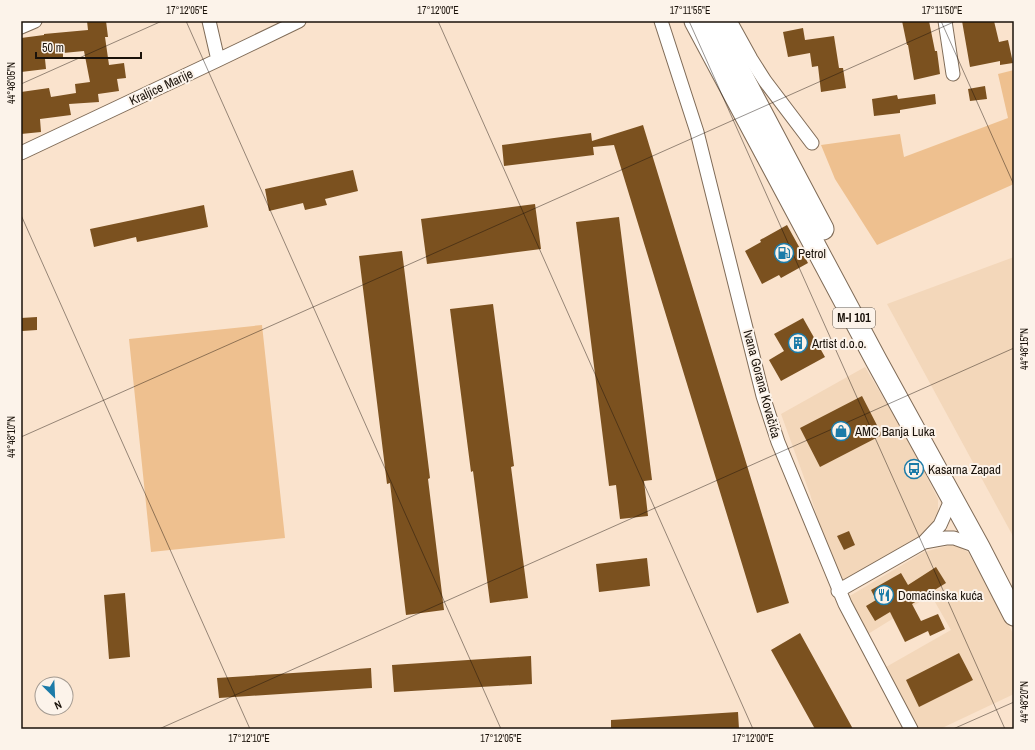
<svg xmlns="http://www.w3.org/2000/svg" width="1035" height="750" font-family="'Archivo Narrow',sans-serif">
<rect width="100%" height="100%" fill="#fae3cd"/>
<!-- built -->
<path fill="#f3d7ba" d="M1014,257V538L887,304Z
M865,367L910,443L938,499V520L926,534L843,582L822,533L810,494L781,414Z
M951,545L958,546L968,552L1014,635V694L940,729H918L886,667L951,630L931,595L868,634L848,597L924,552Z"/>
<!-- green -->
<path fill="#eec08f" d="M1014,70V184L877,245L835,179L821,145L900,134L904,157L1008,118L998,74Z
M262,325L285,538L151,552L129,339Z"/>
<!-- building -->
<path fill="#7b511f" d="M87,21H106L108,37H105L109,65L124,63L126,78L117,79L119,91L98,94L99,102L69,104L71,115L40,119L41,132L21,134V92L49,88L51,97L76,93L75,84L90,82L84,51L63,53V58L45,59L46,69L21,72V38L44,35V34L88,30Z
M902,21H929L935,51H937L940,74L914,80L908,45H907Z
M962,21H994L999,42L1008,40L1013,63L1000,65V61L970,67Z
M803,28L805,40L834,36L839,68H843L846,88L821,92L818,66L812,67L810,53L788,57L783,32Z
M985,86L987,99L970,101L968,89Z
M935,94L936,104L900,110V113L874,116L872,99L897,95L898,99Z
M643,125L789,603L757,613L614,145L593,147L594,155L504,166L502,145L591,133L592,141Z
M353,170L358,191L325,199L327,205L305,210L303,203L269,211L265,189Z
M535,204L541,249L427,264L421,219Z
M204,205L208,227L137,242L136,237L94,247L90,229Z
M619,217L652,480L644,481L648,516L620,519L616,485L609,486L576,222Z
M787,225L808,263L781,278L779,275L762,284L745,251L761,242L760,240Z
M402,251L430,478L428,479L444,610L406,615L390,483L387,484L359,256Z
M493,304L514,466L511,467L528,598L490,603L473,471L471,472L450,309Z
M37,317V330L22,331L21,318Z
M803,318L825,357L781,381L769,360L784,351L774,334Z
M862,396L882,435L820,467L800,428Z
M849,531L855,545L844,550L837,536Z
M647,558L650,586L599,592L596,564Z
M936,567L946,583L912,604L921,621L938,614L945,629L930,636L928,631L905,642L890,612L875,621L866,606L876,600L871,590L901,573L908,585Z
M125,593L130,657L109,659L104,595Z
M800,633L853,729H815L771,650Z
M959,653L973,680L919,707L906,680Z
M531,656L532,684L394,692L392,665Z
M371,668L372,688L219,698L217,678Z
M738,712L739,729H611V720Z"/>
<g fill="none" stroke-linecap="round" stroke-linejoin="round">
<defs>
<path id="minor" d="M209,21L218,60
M661,21L697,132L763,396L778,442L845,604L911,729
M730,21L751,59L765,81L812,143
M945,21L953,74
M21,27L35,21
M21,153L218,60L299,21
M924,542L946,538H954L979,547
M838,591L924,542L940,525L952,498"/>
<path id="primary" d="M695,21L876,360L979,547L1014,615
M713,21L823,229"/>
</defs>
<!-- minor casing -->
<use href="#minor" stroke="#7f6b57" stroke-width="15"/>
<!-- primary casing -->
<use href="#primary" stroke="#7f6b57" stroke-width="23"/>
<!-- minor -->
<use href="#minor" stroke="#fff" stroke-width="13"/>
<!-- primary -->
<use href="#primary" stroke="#fff" stroke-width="21"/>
</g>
<!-- ticks -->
<path fill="none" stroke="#1a120a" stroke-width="1" stroke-opacity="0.45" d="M186,21L501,729M438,21L753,729M689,21L1005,729M941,21L1014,185M21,84L162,21M21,215L250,729M21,437L956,21M159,729L1014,348M953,729L1014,702"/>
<!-- icons -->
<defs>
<symbol id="fuel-ring" viewBox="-11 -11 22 22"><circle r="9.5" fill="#fcf3ea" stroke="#1c7ba8" stroke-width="1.5"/><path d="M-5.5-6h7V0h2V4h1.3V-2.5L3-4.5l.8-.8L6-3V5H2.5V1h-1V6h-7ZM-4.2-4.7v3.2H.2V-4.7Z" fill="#1c7ba8"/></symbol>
<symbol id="building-ring" viewBox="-11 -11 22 22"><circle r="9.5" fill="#fcf3ea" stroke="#1c7ba8" stroke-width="1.5"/><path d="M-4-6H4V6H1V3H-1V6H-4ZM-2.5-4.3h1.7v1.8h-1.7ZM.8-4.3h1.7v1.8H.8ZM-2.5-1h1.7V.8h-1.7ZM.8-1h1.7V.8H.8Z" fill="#1c7ba8"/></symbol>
<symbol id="shop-ring" viewBox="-11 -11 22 22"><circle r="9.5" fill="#fcf3ea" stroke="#1c7ba8" stroke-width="1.5"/><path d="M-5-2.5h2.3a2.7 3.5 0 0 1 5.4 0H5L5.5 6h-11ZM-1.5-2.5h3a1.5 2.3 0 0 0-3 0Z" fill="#1c7ba8"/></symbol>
<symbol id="bus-ring" viewBox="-11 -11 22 22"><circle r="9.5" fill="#fcf3ea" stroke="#1c7ba8" stroke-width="1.5"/><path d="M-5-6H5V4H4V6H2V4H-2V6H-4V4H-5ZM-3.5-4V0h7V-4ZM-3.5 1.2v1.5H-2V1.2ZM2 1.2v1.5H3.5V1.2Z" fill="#1c7ba8"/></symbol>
<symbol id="restaurant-ring" viewBox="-11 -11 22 22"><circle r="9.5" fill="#fcf3ea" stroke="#1c7ba8" stroke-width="1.5"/><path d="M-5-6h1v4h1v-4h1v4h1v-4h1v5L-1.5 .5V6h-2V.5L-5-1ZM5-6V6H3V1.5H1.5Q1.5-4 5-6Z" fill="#1c7ba8"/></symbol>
</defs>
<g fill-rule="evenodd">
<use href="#fuel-ring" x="773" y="242" width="22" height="22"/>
<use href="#building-ring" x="787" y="332" width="22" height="22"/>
<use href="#shop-ring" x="830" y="420" width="22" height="22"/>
<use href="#bus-ring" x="903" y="458" width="22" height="22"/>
<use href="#restaurant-ring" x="873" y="584" width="22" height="22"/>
</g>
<g text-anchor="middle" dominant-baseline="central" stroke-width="4" stroke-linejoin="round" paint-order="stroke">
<!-- shield labels -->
<rect fill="#fcf3ea" stroke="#5e564d" stroke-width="1" x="833" y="308" width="42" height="20" rx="3"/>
<g font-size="12" font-weight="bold" fill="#1a120a">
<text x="854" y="318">M-I 101</text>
</g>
<!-- street labels -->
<g font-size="13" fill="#1a120a" stroke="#fcf3ea">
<text transform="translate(161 87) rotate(-25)">Kraljice Marije</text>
<text transform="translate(762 384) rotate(75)">Ivana Gorana Kovačića</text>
</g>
<!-- poi labels -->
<g font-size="13" fill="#1a120a" stroke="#fcf3ea" text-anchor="start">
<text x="798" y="253">Petrol</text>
<text x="812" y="343">Artist d.o.o.</text>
<text x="855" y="431">AMC Banja Luka</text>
<text x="928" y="469">Kasarna Zapad</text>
<text x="898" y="595">Domaćinska kuća</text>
</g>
</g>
<!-- border -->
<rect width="1035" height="750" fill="none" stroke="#fcf3ea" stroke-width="44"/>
<!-- north arrow -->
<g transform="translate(54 696) rotate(156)"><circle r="19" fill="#fcf3ea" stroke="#a29990"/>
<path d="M0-3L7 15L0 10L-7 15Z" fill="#1c7ba8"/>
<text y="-6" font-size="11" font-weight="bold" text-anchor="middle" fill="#1a120a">N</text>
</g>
<!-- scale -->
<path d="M36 52v6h105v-6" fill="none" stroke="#1a120a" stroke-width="2"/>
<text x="42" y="52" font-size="12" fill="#1a120a" stroke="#fcf3ea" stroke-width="3" paint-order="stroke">50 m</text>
<rect x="22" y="22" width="991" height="706" fill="none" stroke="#1a120a" stroke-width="1.5"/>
<g font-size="10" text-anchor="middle" fill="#1a120a">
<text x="187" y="14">17°12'05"E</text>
<text x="438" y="14">17°12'00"E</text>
<text x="690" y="14">17°11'55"E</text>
<text x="942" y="14">17°11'50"E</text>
<text transform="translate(11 83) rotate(-90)" y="4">44°48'05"N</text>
<text transform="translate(1024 349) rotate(-90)" y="4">44°48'15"N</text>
<text transform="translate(11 437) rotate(-90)" y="4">44°48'10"N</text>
<text transform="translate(1024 702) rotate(-90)" y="4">44°48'20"N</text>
<text x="249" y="742">17°12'10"E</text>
<text x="501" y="742">17°12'05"E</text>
<text x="753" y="742">17°12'00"E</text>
</g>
</svg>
